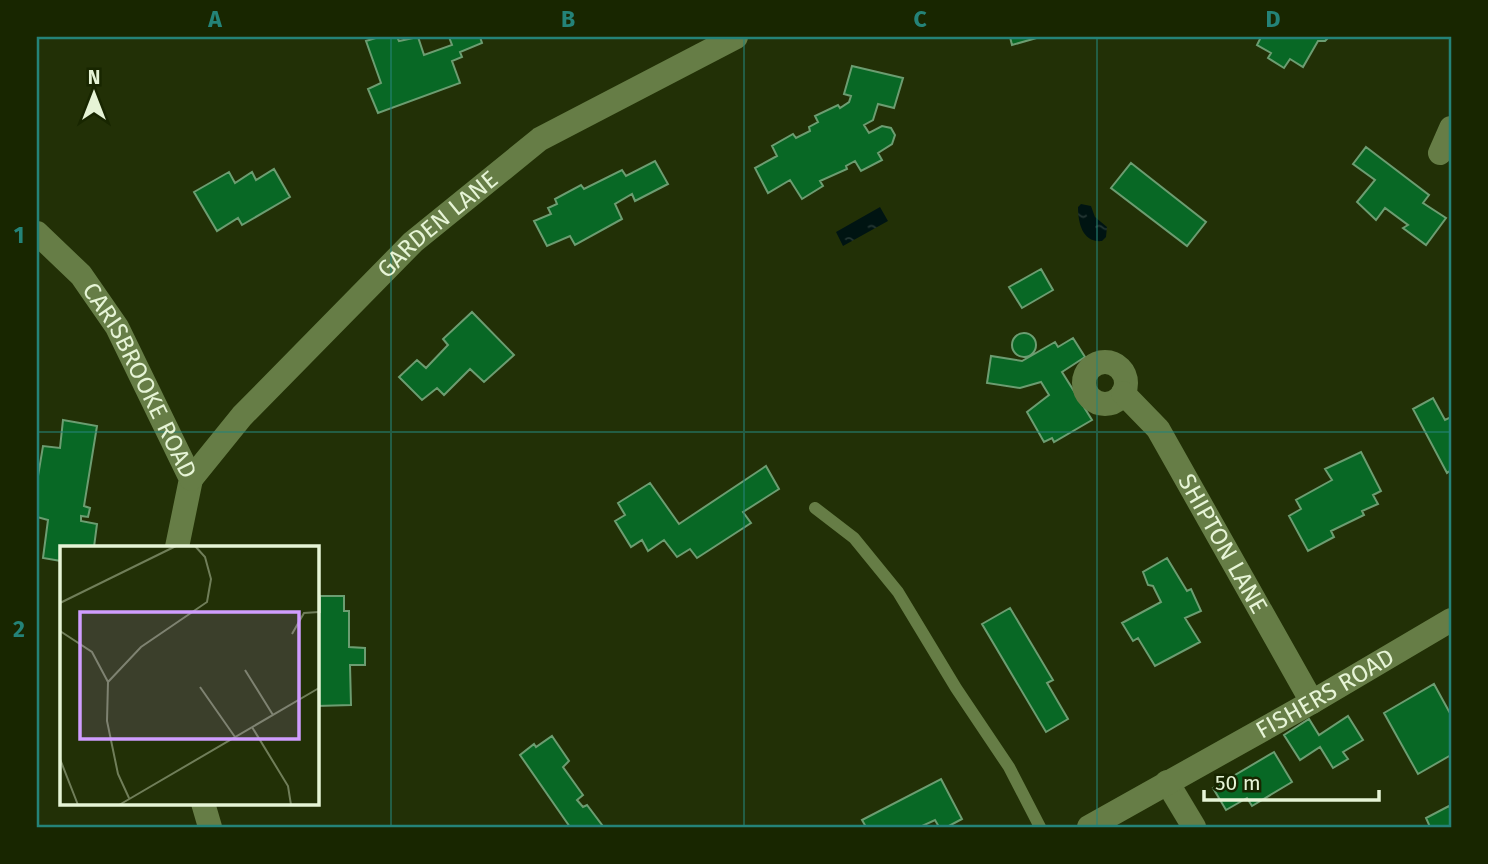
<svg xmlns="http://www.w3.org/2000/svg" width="1488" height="864" font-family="'Fira Sans',sans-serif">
<defs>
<pattern id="water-ripples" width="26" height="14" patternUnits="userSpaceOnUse" patternTransform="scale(1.75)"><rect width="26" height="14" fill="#001412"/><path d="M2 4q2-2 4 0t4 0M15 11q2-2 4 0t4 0" fill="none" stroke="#253734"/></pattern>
</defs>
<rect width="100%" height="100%" fill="#223006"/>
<!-- water -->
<path fill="url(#water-ripples)" d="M1081,204L1091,206L1095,217L1107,227L1106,237L1102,241C1083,243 1078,224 1078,207Z
M880,207L888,221L843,246L836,232Z"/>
<!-- building -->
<path fill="#086825" stroke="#6c9d71" stroke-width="2" d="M379,37H397L399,41L418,37L424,55L452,45L449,37H480L482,43L460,52L462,57L452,61L460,83L378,113L368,89L381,83L366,41Z
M1010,37H1040L1012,45Z
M1261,37H1329L1325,41H1318L1303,67L1290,59L1284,68L1268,58L1271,53L1257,45Z
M852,66L903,78L894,108L878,104L873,120L864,125L869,133L882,126L891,128L895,135L892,144L878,153L882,160L861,171L855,161L846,166L847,169L820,181L823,186L802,199L790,180L768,193L755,168L777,156L772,146L793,134L796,138L810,131L809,127L818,122L815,116L838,105L840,108L849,102L851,96L844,94Z
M1366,147L1429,195L1423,203L1446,218L1426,245L1403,228L1408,225L1385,208L1376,220L1357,202L1375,180L1353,164Z
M655,161L668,184L635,201L632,194L615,204L622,219L575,245L570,236L547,246L534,221L551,214L548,208L557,204L555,199L581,185L584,189L622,170L626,176Z
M1131,163L1206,222L1187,246L1111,188Z
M274,169L290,197L242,225L238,218L217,231L194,192L229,172L235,183L252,172L256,180Z
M1041,269L1053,290L1022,308L1009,287Z
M472,312L514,355L484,382L470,369L444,395L437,388L422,400L399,377L417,360L426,368L448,345L443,339Z
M1012 345a12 12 0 1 1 24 0a12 12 0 1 1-24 0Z
M1073,338L1085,357L1062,372L1092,420L1054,442L1052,438L1044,442L1027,412L1049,395L1041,382L1020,388L987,383L991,356L1022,361L1055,342L1058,347Z
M1433,398L1445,420L1451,417V470L1447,473L1413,409Z
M63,420L97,426L84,506L90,508L88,517L81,516V521L97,524L94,547H61V561L43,558L48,520L37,517V482L43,446L60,448Z
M1361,452L1381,491L1373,495L1378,504L1362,511L1364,515L1331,531L1334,537L1308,551L1289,516L1301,509L1296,500L1332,480L1325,469Z
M766,466L779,489L743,512L751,523L697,558L690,549L677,557L664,540L648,551L642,540L631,547L615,521L625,515L618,503L650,483L679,524Z
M1167,558L1187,591L1191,589L1201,611L1185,618L1200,642L1155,666L1138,638L1133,641L1122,623L1161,602L1153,586L1148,585L1143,572Z
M320,596H344V611H349V647L365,648V665H350L351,705L317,706V612H320Z
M1010,608L1053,680L1047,683L1068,719L1046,732L982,624Z
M1434,684L1451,715V755L1418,774L1384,713Z
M1348,716L1363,740L1343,752L1348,759L1333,768L1320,747L1300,760L1284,735L1309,719L1319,735Z
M552,736L569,761L563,767L583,795L577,800L583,807L587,805L602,825L600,827H570L520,755L534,744L536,747Z
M1274,752L1292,782L1252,806L1247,798L1226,810L1213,788Z
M941,779L962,819L947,827H939L935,820L920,827H866L862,820Z
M1449,806L1451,811V827H1430L1426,818Z"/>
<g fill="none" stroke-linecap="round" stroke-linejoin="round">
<!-- lane -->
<path stroke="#667d46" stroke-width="12" d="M815,508L854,538L898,592L956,688L1009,767L1040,827"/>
<!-- street -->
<g stroke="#667d46" stroke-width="24">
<path d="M1440,153L1451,128"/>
<path id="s1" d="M37,233L81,275L117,327L191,479L177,547"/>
<circle cx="1105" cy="383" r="21"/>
<path id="s2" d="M1123,393L1158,429L1312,702"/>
<path id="s3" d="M191,479L242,416L413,242L540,139L736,37"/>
<path d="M1167,782L1194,827"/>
<path d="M203,803L210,827"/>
<path id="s4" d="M1089,827L1312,702L1451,620"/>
</g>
</g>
<!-- grid -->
<path fill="none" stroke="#248378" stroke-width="2" stroke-opacity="0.55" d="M391,37V827M744,37V827M1097,37V827M37,432H1451"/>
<g text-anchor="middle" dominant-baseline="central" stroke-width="5" stroke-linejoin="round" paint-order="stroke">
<!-- street labels -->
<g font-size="24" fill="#e6f4d6" stroke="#182600">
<text stroke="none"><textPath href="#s3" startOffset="355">GARDEN LANE</textPath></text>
<text stroke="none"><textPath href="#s1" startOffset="182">CARISBROOKE ROAD</textPath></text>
<text stroke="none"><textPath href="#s2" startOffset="182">SHIPTON LANE</textPath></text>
<text stroke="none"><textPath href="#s4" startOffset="271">FISHERS ROAD</textPath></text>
</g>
</g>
<!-- overview -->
<g transform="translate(60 546)">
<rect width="259" height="259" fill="#223006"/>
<path fill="none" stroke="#707e59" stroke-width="2" d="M0,57L116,0M0,85L32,106L48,136L47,175L58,228L69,252M232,88L244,67L259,66M185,124L213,169M48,136L81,101L147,56L151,33L145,11L135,0M140,141L175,191M192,181L228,240L231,259M0,213L18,259M59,259L259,142"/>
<path fill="#d09dff" fill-opacity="0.15" stroke="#d09dff" stroke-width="3.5" d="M20,66H239V193H20Z"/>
<rect width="259" height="259" fill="none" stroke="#e6f4d6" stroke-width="3.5"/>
</g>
<!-- border -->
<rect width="1488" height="864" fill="none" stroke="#182600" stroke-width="77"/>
<!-- north arrow -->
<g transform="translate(94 94)" stroke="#182600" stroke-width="5" paint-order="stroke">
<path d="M0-5L12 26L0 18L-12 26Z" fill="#e6f4d6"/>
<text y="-10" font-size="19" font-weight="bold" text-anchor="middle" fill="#e6f4d6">N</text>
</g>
<!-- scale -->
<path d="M1204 790v10h175v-10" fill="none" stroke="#e6f4d6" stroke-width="3.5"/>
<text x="1215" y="790" font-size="21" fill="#e6f4d6" stroke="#182600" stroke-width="5" paint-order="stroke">50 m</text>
<rect x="38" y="38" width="1412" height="788" fill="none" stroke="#248378" stroke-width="2.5"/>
<g font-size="23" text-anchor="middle" font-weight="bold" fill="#248378">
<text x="215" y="27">A</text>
<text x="568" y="27">B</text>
<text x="920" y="27">C</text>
<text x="1273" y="27">D</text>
<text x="19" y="243">1</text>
<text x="19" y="637">2</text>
</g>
</svg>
